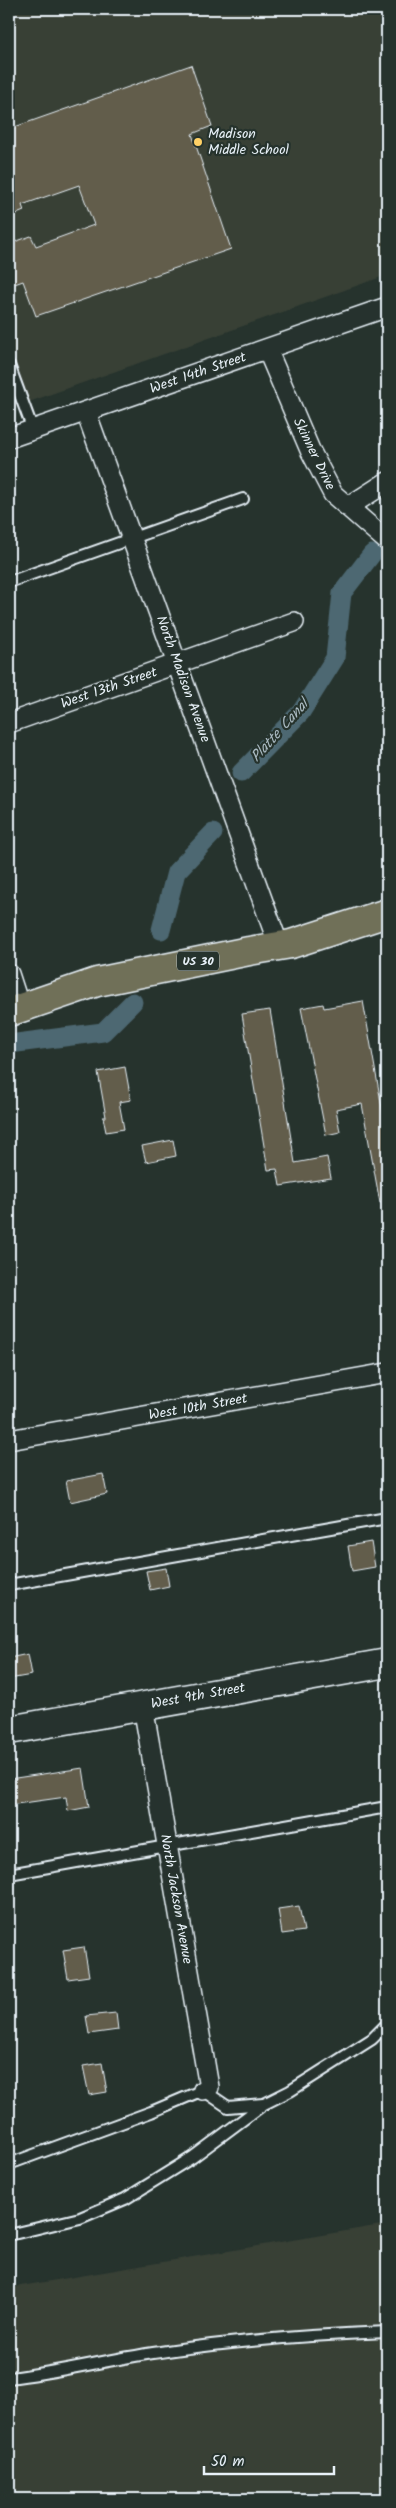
<svg xmlns="http://www.w3.org/2000/svg" width="396" height="2508" font-family="Kalam,sans-serif">
<rect width="100%" height="100%" fill="#26332d"/>
<filter id="ink" filterUnits="userSpaceOnUse"><feTurbulence type="fractalNoise" baseFrequency=".02" numOctaves="2"/><feDisplacementMap in="SourceGraphic" scale="10" xChannelSelector="R" yChannelSelector="G"/><feConvolveMatrix kernelMatrix="1 2 1 2 8 2 1 2 1" color-interpolation-filters="sRGB"/></filter>
<g filter="url(#ink)">
<!-- built -->
<path fill="#384036" d="M9,9H387V275L9,409Z
M387,2224V2499H9V2288Z"/>
<g fill="none" stroke-linecap="round" stroke-linejoin="round">
<!-- canal -->
<path stroke="#4d6872" stroke-width="19" d="M241,773L301,712L335,658L342,593L372,554
M161,930L176,872L213,833
M9,1044L103,1032L133,1002"/>
</g>
<!-- building -->
<path fill="#625d4b" stroke="#e8f1f8" d="M191,65L212,126L192,134L231,249L36,316L23,281L9,286V244L31,236L36,246L94,225L79,185L22,205L24,211L9,217V129Z
M363,1001L387,1136V1202L380,1203L362,1104L336,1109L340,1132L326,1135L301,1008L323,1004L324,1008Z
M270,1010L295,1163L327,1157L331,1178L280,1186L277,1169L268,1170L242,1014Z
M125,1067L131,1100L119,1102L124,1129L106,1132L103,1117H106L98,1072Z
M173,1140L176,1156L146,1162L142,1146Z
M103,1474L107,1494L70,1502L66,1481Z
M371,1542L375,1567L352,1571L348,1546Z
M166,1568L169,1586L150,1590L146,1571Z
M28,1654L32,1675L9,1679V1658Z
M83,1768L89,1807L68,1811L66,1797L9,1805V1779Z
M299,1906L304,1931L282,1934L278,1909Z
M84,1947L89,1976L68,1979L63,1950Z
M116,2013L118,2030L89,2034L86,2016Z
M102,2063L107,2092L89,2095L83,2066Z"/>
<g fill="none" stroke-linecap="round" stroke-linejoin="round">
<defs>
<path id="lane" d="M9,365L33,430
M9,582L243,499
M9,1585L387,1518
M9,1874L387,1807
M9,2164L151,2112L203,2090L228,2107L263,2104
M9,2235L80,2218L125,2199L193,2157L264,2104L290,2091L372,2039L387,2024
M9,2378C62,2372 114,2358 167,2351C240,2340 313,2335 387,2332"/>
<path id="street" d="M267,349L310,450L333,494L387,541
M86,412L279,946
M9,438L387,307
M348,507L387,482
M9,723L294,622
M9,974L20,1008
M9,1440L387,1373
M143,1706L209,2087L203,2090"/>
<path id="secondary" d="M9,1730L387,1663"/>
<path id="primary" d="M9,1012L97,982L249,951L291,944L387,913"/>
</defs>
<!-- lane casing -->
<use href="#lane" stroke="#e8f1f8" stroke-width="14"/>
<!-- street casing -->
<use href="#street" stroke="#e8f1f8" stroke-width="22"/>
<!-- secondary casing -->
<use href="#secondary" stroke="#e8f1f8" stroke-width="31"/>
<!-- primary casing -->
<use href="#primary" stroke="#e8f1f8" stroke-width="31"/>
<!-- lane -->
<use href="#lane" stroke="#26332d" stroke-width="10"/>
<!-- street -->
<use href="#street" stroke="#26332d" stroke-width="19"/>
<!-- secondary -->
<use href="#secondary" stroke="#26332d" stroke-width="28"/>
<!-- primary -->
<use href="#primary" stroke="#706f59" stroke-width="28"/>
</g>
</g>
<!-- markers -->
<circle fill="#ffd166" stroke="#26332d" stroke-width="2" cx="198" cy="142" r="5"/>
<g text-anchor="middle" dominant-baseline="central" stroke-width="4.5" stroke-linejoin="round" paint-order="stroke">
<!-- shield labels -->
<rect fill="#26332d" stroke="#aeb8bb" stroke-width="1" x="177" y="951.5" width="42" height="19" rx="4"/>
<g font-size="12" font-weight="bold" fill="#e8f1f8">
<text x="198" y="961">US 30</text>
</g>
<!-- poi labels -->
<g font-size="14" fill="#e8f1f8" stroke="#26332d" text-anchor="start">
<text x="208" y="134">Madison<tspan x="208" dy="16">Middle School</tspan></text>
</g>
<!-- street labels -->
<g font-size="14" fill="#e8f1f8" stroke="#26332d">
<text transform="translate(198 373) rotate(-19)">West 14th Street</text>
<text transform="translate(314 454) rotate(64)">Skinner Drive</text>
<text transform="translate(183 679) rotate(70)">North Madison Avenue</text>
<text transform="translate(109 688) rotate(-19)">West 13th Street</text>
<text transform="translate(198 1407) rotate(-10)">West 10th Street</text>
<text transform="translate(198 1696) rotate(-10)">West 9th Street</text>
<text transform="translate(176 1899) rotate(80)">North Jackson Avenue</text>
</g>
<!-- water labels -->
<g font-size="15" font-style="italic" fill="#aabac2" stroke="#26332d">
<text transform="translate(280 731) rotate(-48)">Platte Canal</text>
</g>
</g>
<!-- margin -->
<rect width="396" height="2508" fill="none" stroke="#26332d" stroke-width="30"/>
<rect x="15" y="15" width="366" height="2478" fill="none" stroke="#e8f1f8" stroke-width="2" filter="url(#ink)"/>
<!-- scale -->
<path d="M204 2466v8h130v-8" fill="none" stroke="#e8f1f8" stroke-width="2.5"/>
<text x="211" y="2466" font-size="15" fill="#e8f1f8" stroke="#26332d" stroke-width="4" paint-order="stroke">50 m</text>
</svg>
